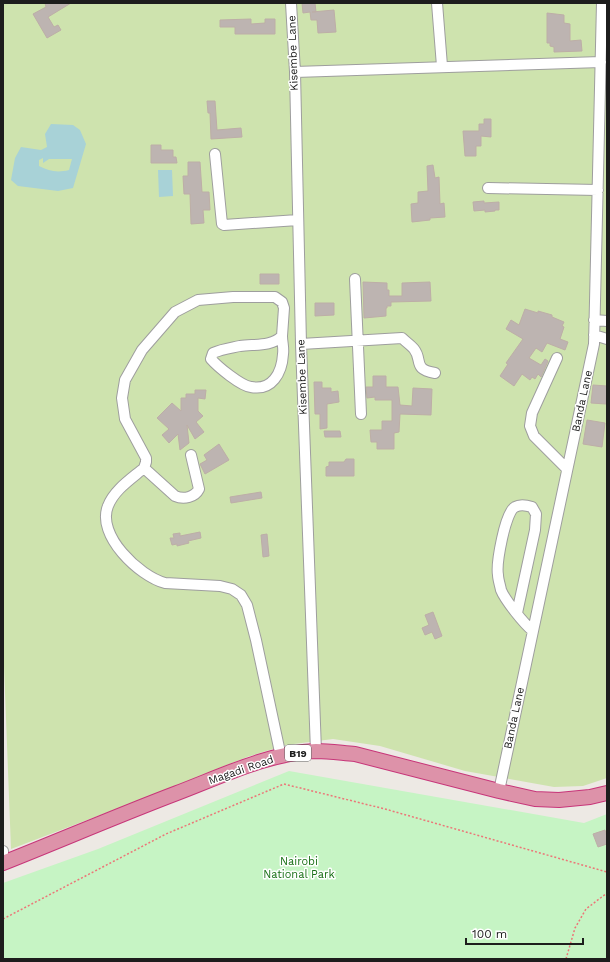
<svg xmlns="http://www.w3.org/2000/svg" width="610" height="962" font-family="'Work Sans',sans-serif">
<rect width="100%" height="100%" fill="#ede9e4"/>
<!-- grass -->
<path fill="#cee3ae" d="M3,3H607V778L583,786L554,787L465,771L380,746L333,739L286,745L247,757L145,798L11,849L3,640Z"/>
<!-- park -->
<path fill="#c6f4c4" d="M289,771L584,823L607,814V959H3V883L98,849Z"/>
<!-- water -->
<path fill="#a8d2d7" fill-rule="evenodd" d="M51,124L73,125L80,130L86,144L73,188L58,191L18,186L11,180L15,158L21,147L41,150L47,147L45,134ZM43,158V163L49,159H72L69,170C57,173 49,171 39,166V160Z
M158,170H172L173,196L159,197Z"/>
<!-- building -->
<path fill="#bdb4b1" stroke="#bdaea7" d="M45,3H71L48,17L54,27L58,25L61,30L47,38L33,14L46,7Z
M302,3H315L316,12H312L334,10L336,32L318,33L317,20H311L310,12L303,13Z
M547,13L564,15V23L570,24V41L581,40L582,51L554,52V47L550,46V43H547Z
M251,19V24L265,23V19H275V34H235V27H220V20Z
M207,101H215L217,130L241,128L242,137L211,139L210,113H208Z
M484,119H491V137L481,136V146H476V156H465L463,131H479V124H484Z
M151,145H161V150H173V157H176L177,163H151Z
M188,162H200L202,192H209L210,210H203L204,223L191,224L190,194H184L183,176H188Z
M433,165L435,178L439,177L440,204L444,203L445,217L430,218V220L412,222L411,204L418,203V192L428,191L427,166Z
M484,201V203L499,202V210H495V211L485,212V210L474,211L473,202Z
M260,274H279V284H260Z
M363,282L387,283V290H389V296H402V283L430,282L431,301L391,302V306H387V308H386V316L364,318Z
M315,303H334V315L315,316Z
M525,309L538,313V311L552,315V317L564,322L562,326L564,327L560,339L568,342L565,350L547,343L542,352L536,348L529,358L541,365L545,359L548,361L542,375L541,377L538,374L535,379L532,377L530,380L522,374L514,386L500,376L508,364L506,363L523,339L506,329L511,320L519,325Z
M373,376H386V387H398L400,405L412,406L413,388L432,389L431,415L400,414L399,432L394,433V449H377V442H371L370,430H382V421H392V400H375V397L367,398L366,387H373Z
M314,382H322V388H331V392L338,391L339,402L327,404V428L320,429V414H315Z
M593,385L607,386L606,404L591,403Z
M195,390H206L205,399L198,398V411L203,416L196,422L204,432L195,439L187,425L189,443L180,450L178,434L169,443L162,435L169,429L157,418L172,403L181,411V398H186V394H195Z
M587,420L605,423L602,447L583,444Z
M324,431H340L341,437H325Z
M219,444L229,460L205,474L200,464L207,460L204,455Z
M346,459H354V476H326V467L329,466V462H344Z
M261,492L262,498L231,503L230,497Z
M200,532L201,538L188,541L189,543L177,546V544L172,545L170,538H174L173,534L180,533V536Z
M267,534L269,556L263,557L261,535Z
M433,612L442,636L435,639L432,632L425,635L422,628L429,625L425,615Z
M605,830L607,837V844L598,847L593,834Z"/>
<g fill="none" stroke-linecap="round" stroke-linejoin="round">
<defs>
<path id="minor" d="M291,3L295,72L301,344L316,751
M437,3L442,66
M295,72L601,62
M215,154L222,224L224,225L298,220
M488,188L598,190
M355,279L361,414
M594,320L607,321
M594,335L607,339
M301,344L402,338C406,342 411,345 414,349C423,360 412,369 435,373
M557,358L532,413L530,426L534,436L567,469
M144,468L175,496C184,500 195,497 199,489L191,455
M517,613L535,530L536,514L532,507C526,505 520,504 515,507C505,512 496,564 498,575C498,579 500,585 501,590C505,600 524,624 533,631
M281,757L256,640L247,605L241,595L232,589L220,586L165,583C139,576 96,535 108,506C114,490 131,479 144,468L146,462V458L125,419L122,398L125,380L142,350L175,312L198,300L233,297H275L282,302L284,308L282,336C271,347 255,344 240,346C231,348 222,349 213,353L211,359C218,367 241,386 251,387C272,391 282,373 283,354C284,348 282,342 282,336
M499,791L594,344L602,3
M3,851V863"/>
<path id="highway" d="M3,863C61,840 119,815 177,793C222,776 268,753 316,751C329,751 342,753 355,754L499,791L535,799L559,800L590,797L607,793"/>
</defs>
<!-- minor casing -->
<use href="#minor" stroke="#9e9e9e" stroke-width="12"/>
<!-- highway casing -->
<use href="#highway" stroke="#c73579" stroke-width="16"/>
<!-- path -->
<path stroke="#ec7678" stroke-width="1.5" stroke-dasharray="2 2" stroke-linecap="butt" d="M3,919L166,834L284,784L385,809L607,872
M566,959L575,928L586,909L607,893"/>
<!-- minor -->
<use href="#minor" stroke="#fff" stroke-width="10"/>
<!-- highway -->
<use href="#highway" stroke="#dd92a9" stroke-width="14"/>
</g>
<g text-anchor="middle" dominant-baseline="central" stroke-width="3" stroke-linejoin="round" paint-order="stroke">
<!-- shield labels -->
<rect fill="#fff" stroke="#616161" stroke-width="1" x="285" y="745" width="26" height="16" rx="3"/>
<g font-size="10" font-weight="bold" fill="#1d1d1d">
<text x="298" y="753">B19</text>
</g>
<!-- street labels -->
<g font-size="11" fill="#1d1d1d" stroke="#fff">
<text transform="translate(293 53) rotate(-92)">Kisembe Lane</text>
<text transform="translate(302 377) rotate(-92)">Kisembe Lane</text>
<text transform="translate(582 401) rotate(-78)">Banda Lane</text>
<text transform="translate(514 718) rotate(-78)">Banda Lane</text>
<text transform="translate(241 770) rotate(-19)">Magadi Road</text>
</g>
<!-- park labels -->
<g font-size="11" fill="#197016" stroke="#fff">
<text x="299" y="861">Nairobi<tspan x="299" dy="13">National Park</tspan></text>
</g>
</g>
<!-- border -->
<rect width="610" height="962" fill="none" stroke="#1d1d1d" stroke-width="8"/>
<!-- scale -->
<path d="M466 938v6h117v-6" fill="none" stroke="#1d1d1d" stroke-width="2"/>
<text x="472" y="938" font-size="12" fill="#1d1d1d" stroke="#ffffff" stroke-width="3" paint-order="stroke">100 m</text>
</svg>
